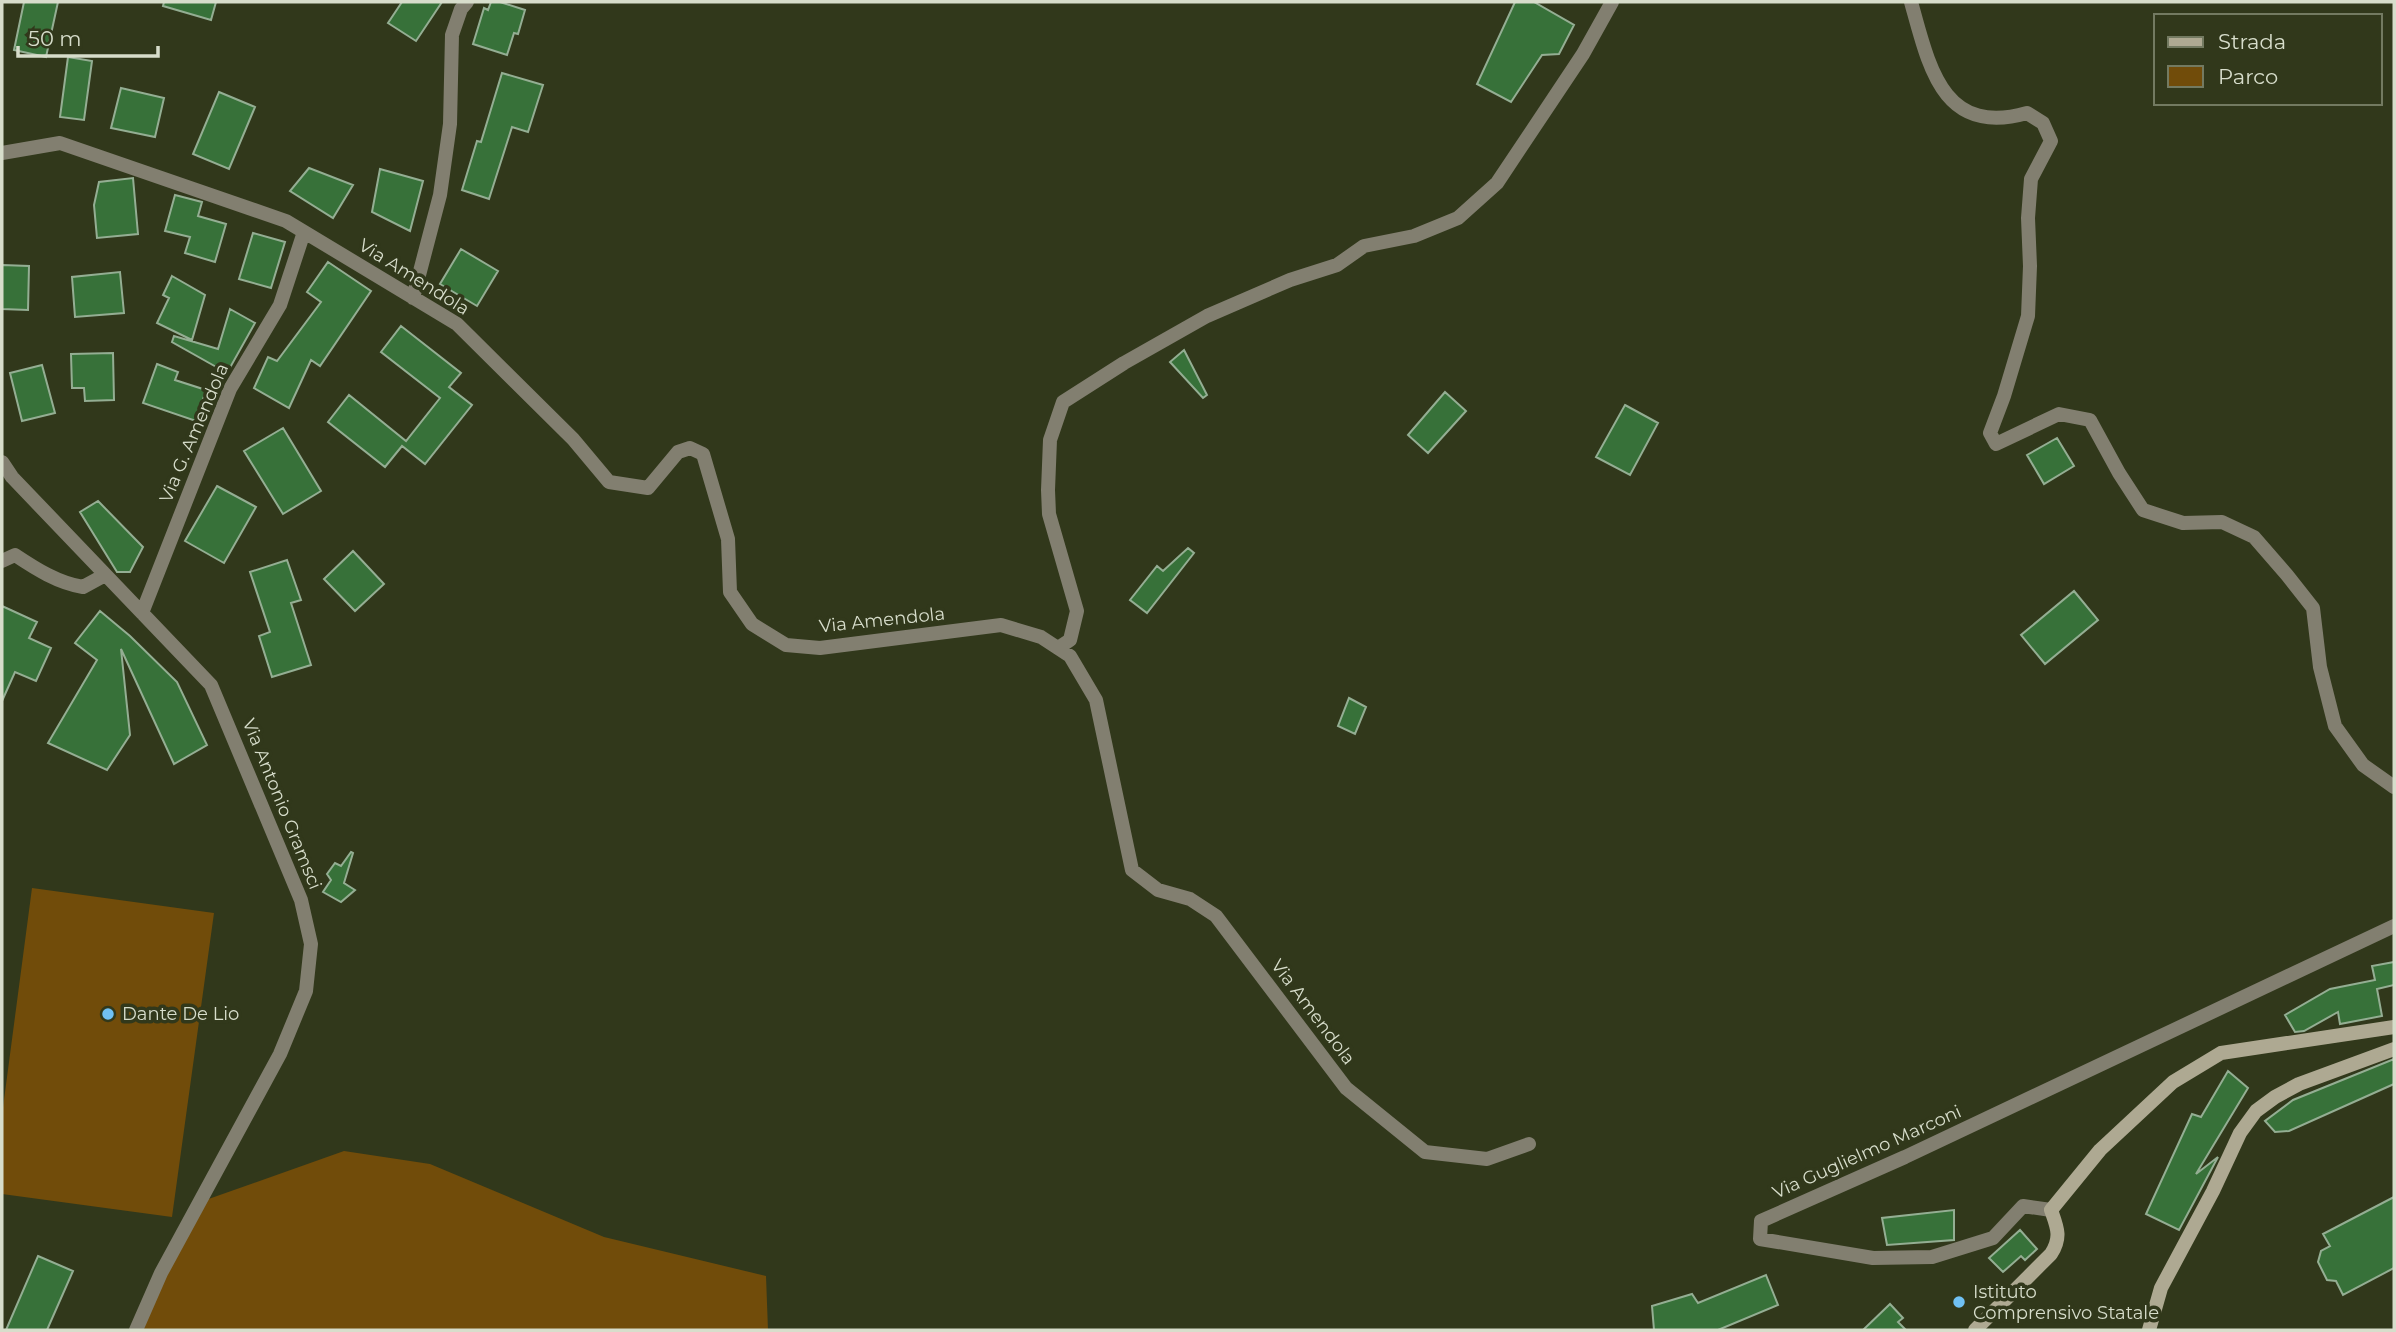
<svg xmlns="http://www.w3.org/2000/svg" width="2396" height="1332" font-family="Montserrat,sans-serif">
<rect width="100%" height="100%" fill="#31381b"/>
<!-- green -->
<path fill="#714c0a" d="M32,888L214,913L172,1217L2,1194V1115Z
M344,1151L430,1164L604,1237L766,1276L768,1330H136L200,1202Z"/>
<!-- building -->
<path fill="#377139" stroke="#94ae93" stroke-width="2" d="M24,2H58L46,57L14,50Z
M164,2H216L211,20L163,6Z
M402,2H442L416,41L388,23Z
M491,2H500L525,10L518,34L514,33L507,55L473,44L484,8L488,10Z
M1515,2H1534L1574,25L1559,54L1542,55L1511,102L1477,84Z
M68,57L92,61L84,120L60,117Z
M502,73L543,85L528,132L512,127L489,199L462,190L477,141L481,142Z
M121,88L164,98L155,137L111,128Z
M219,92L255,107L229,169L193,154Z
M309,168L353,185L333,218L290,191Z
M380,169L423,181L410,231L372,212Z
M133,178L138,234L97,238L94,205L99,182Z
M175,195L202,202L198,216L226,224L215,262L185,253L190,237L165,231Z
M253,233L285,242L271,288L239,279Z
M461,249L498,271L477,306L440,284Z
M328,262L371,291L320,366L311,360L289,408L254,388L268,357L277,361L321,302L307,292Z
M2,265L29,266L28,310L2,309Z
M120,272L124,313L75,317L72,277Z
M172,276L205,295L192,340L157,323L169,298L163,295Z
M230,309L255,323L227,373L172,342L174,336L218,349Z
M401,326L461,373L449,387L472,405L425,464L402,446L385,467L328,422L349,395L406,441L440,398L381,352Z
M1184,350L1207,395L1203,398L1170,362Z
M113,353L114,400L85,401L84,388H72L71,354Z
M157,364L178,372L175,380L206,390L196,421L143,403Z
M42,365L55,413L22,421L10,373Z
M1445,392L1466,411L1428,453L1408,435Z
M1625,405L1658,423L1630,475L1596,457Z
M283,428L321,491L283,514L244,451Z
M2057,438L2074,466L2044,484L2027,455Z
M217,486L256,507L224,563L185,541Z
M98,501L143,547L130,572H117L80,512Z
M1188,548L1194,553L1147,613L1130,600L1157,566L1163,571Z
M353,551L384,584L355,611L324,579Z
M287,560L301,600L291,603L311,665L272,677L259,636L270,632L250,572Z
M2074,591L2098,620L2045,664L2021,635Z
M2,606L37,622L29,638L51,648L36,681L15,672L2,701Z
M100,611L130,636L177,682L207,745L174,764L121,649L130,735L107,770L48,743L97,660L75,643Z
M1349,698L1366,707L1355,734L1338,726Z
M351,852L353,853L344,883L355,890L341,902L323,892L331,880L327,874L335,863L341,866Z
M2394,962V985L2377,989L2382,1016L2340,1024L2338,1012L2304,1031L2295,1032L2285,1015L2330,989L2375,980L2372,966Z
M2394,1059V1084L2289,1131L2275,1132L2265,1121L2293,1100Z
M2228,1071L2248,1088L2196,1174L2218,1157L2179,1230L2146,1214L2192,1114L2201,1117Z
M2394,1197V1268L2343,1295L2336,1281L2327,1280L2318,1262L2321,1251L2330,1246L2323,1234Z
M1954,1210V1240L1887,1245L1882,1218Z
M2020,1230L2037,1249L2025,1260L2021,1256L2003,1272L1989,1258Z
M38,1256L73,1271L47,1330H6Z
M1766,1275L1778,1305L1718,1330H1654L1652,1306L1692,1294L1698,1303Z
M1890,1304L1903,1318L1898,1322L1906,1330H1863Z"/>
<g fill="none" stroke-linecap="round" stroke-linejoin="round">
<!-- street -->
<path stroke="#827f70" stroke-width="14" d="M1911,2C1929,66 1942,137 2027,113L2043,123L2051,141L2031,179L2028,218L2030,266L2028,316L2004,396L1990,433L1996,444L2059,414L2090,420L2119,473L2143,510L2183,523L2222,522L2254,537L2287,575L2313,608L2320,667L2335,726L2363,765L2394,787
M2,153L60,143L286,221L457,324L573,439L609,482L648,488L678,452L690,448L703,454L728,539L730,592L752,624L786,645L820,648L1001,625L1041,637L1070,656L1096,700L1132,870L1158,890L1190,899L1216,916L1346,1088L1425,1152L1487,1159L1529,1144
M413,298L440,195L450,124L452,35L461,9L467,2
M2,462L12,477L211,685L301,900L311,944L306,991L280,1054L161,1273L136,1330
M2,561L15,555C36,569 58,583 83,587L105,575
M142,613L230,389L280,305L304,232
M1058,648L1070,640L1077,611L1049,514L1048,490L1050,440L1063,402L1124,363L1207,316L1290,280L1337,265L1364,246L1414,236L1458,218L1497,183L1583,54L1612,2
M2051,1210L2023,1206L1993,1238L1932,1257L1873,1258L1760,1239L1761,1221L1905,1157L2394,926"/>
<!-- secondary -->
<path stroke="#aea992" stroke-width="14" d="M1975,1330L2051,1254C2062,1237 2057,1227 2051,1210L2100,1150L2173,1082L2221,1053L2394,1027
M2149,1330L2161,1288L2213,1191L2240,1133L2256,1111L2275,1097L2299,1084L2394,1049"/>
</g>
<!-- markers -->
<g fill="#70c1f4" stroke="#31381b" stroke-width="2.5">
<circle cx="108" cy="1014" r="7"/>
<circle cx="1959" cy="1302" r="7"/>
</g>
<g text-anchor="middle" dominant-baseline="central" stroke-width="7" stroke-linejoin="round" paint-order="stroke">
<!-- street labels -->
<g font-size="18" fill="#d7ddcb" stroke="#31381b">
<text transform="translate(414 277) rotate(32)">Via Amendola</text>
<text transform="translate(194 433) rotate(-67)">Via G. Amendola</text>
<text transform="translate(882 620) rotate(-6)">Via Amendola</text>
<text transform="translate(282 804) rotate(68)">Via Antonio Gramsci</text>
<text transform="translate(1313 1012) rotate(53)">Via Amendola</text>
<text transform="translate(1867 1152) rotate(-24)">Via Guglielmo Marconi</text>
</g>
<!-- poi labels -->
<g font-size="18" fill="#d7ddcb" stroke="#31381b" text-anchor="start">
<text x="122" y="1014">Dante De Lio</text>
<text x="1973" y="1292">Istituto<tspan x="1973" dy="21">Comprensivo Statale</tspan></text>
</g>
</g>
<!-- border -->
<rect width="2396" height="1332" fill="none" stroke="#d7ddcb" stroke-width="7"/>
<!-- legend -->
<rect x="2154" y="14" width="228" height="91" fill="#31381b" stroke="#737a61" stroke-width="2"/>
<rect x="2168" y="37" width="35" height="10" fill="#aea992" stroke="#737a61" stroke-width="2"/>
<text x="2218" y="49" font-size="21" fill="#d7ddcb">Strada</text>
<rect x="2168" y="66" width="35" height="21" fill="#714c0a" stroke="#737a61" stroke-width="2"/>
<text x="2218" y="84" font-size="21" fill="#d7ddcb">Parco</text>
<!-- scale -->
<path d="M18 46v10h140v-10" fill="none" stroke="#d7ddcb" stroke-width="3.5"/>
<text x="28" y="46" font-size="21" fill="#d7ddcb" stroke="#31381b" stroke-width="5" paint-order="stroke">50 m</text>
</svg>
